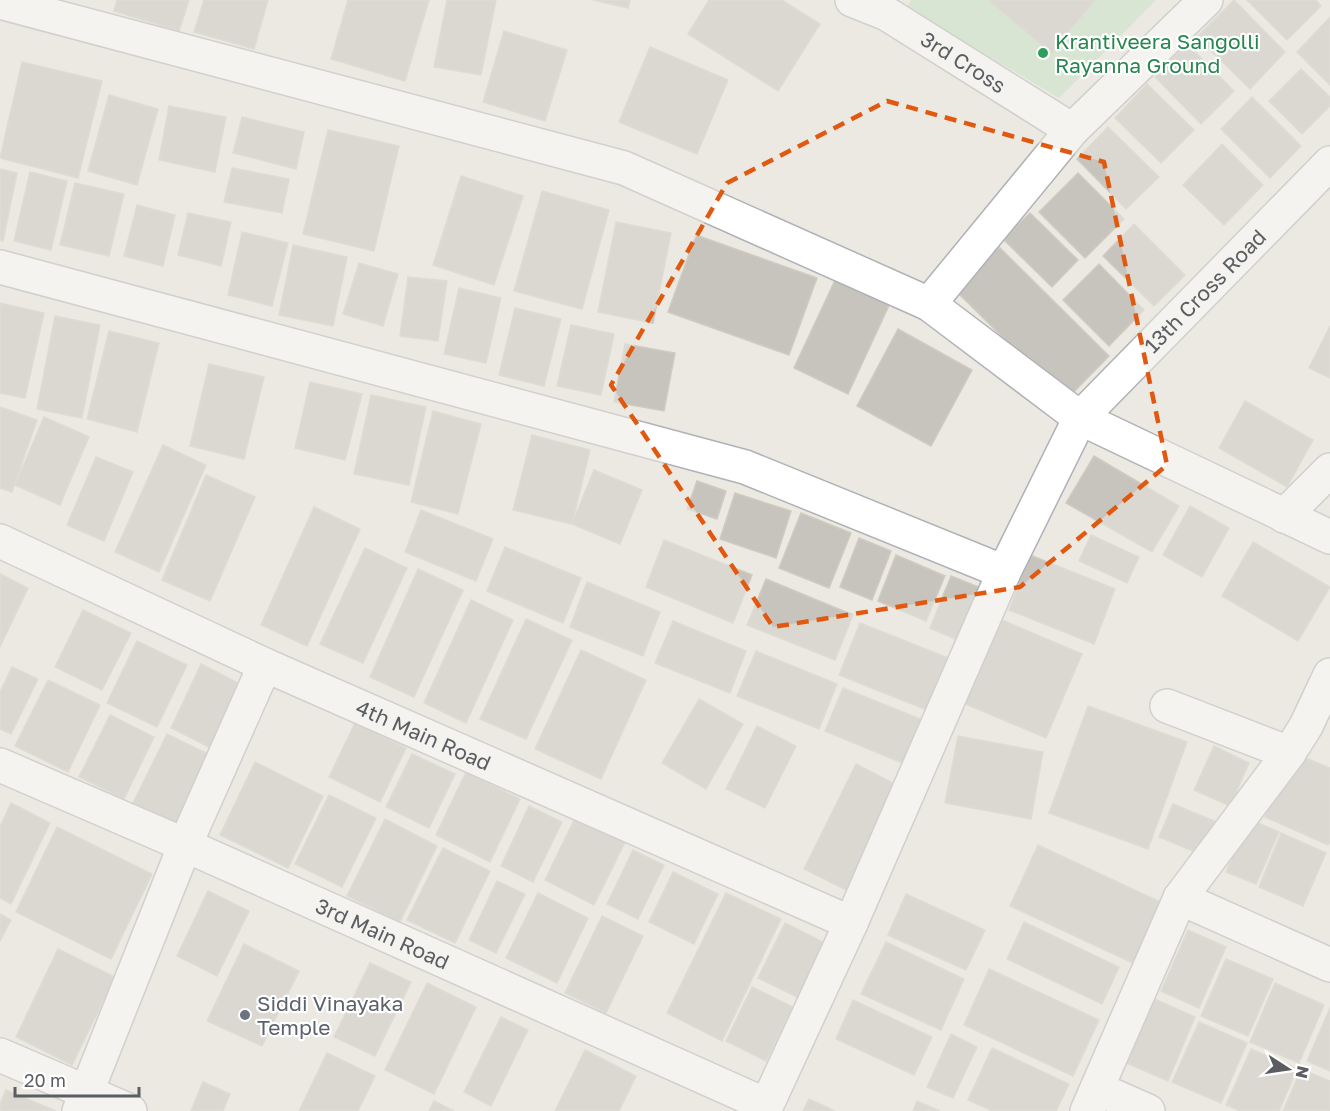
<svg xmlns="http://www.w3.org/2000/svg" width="1330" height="1111" font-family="'Golos Text',sans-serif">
<rect width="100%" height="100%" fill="#ebe9e2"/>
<!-- green -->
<path fill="#c1e1c0" d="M911,0H1156L1059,98L907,8Z"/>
<!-- building -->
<path fill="#c7c4be" stroke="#cfcbc1" stroke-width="1.5" d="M117,0H189L179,31L114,11Z
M204,0H268L254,49L194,32Z
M348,0H429L405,81L331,59Z
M447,0H496L481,75L434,67Z
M593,0H630L628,8Z
M709,0H782L820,24L778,91L688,34Z
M988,0H1095L1051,53Z
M1234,0L1285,52L1250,89L1197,37Z
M1247,0H1316L1321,6L1287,40Z
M1330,17V85L1297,52Z
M504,31L567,50L545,121L483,102Z
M1187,44L1234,91L1201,124L1155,77Z
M650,47L728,80L697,154L619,122Z
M22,62L102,81L78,178L0,158Z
M1301,69L1330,97V106L1302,134L1269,101Z
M1147,84L1194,130L1161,163L1115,118Z
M109,95L158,109L137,185L88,171Z
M1252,97L1301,146L1270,178L1221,129Z
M169,106L226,117L215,172L159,160Z
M242,117L304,132L296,169L233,153Z
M1108,127L1159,177L1126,209L1077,159Z
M328,130L399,146L374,251L303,234Z
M1222,144L1263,185L1224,225L1183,185Z
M232,168L289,179L282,213L224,202Z
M0,169L17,173L3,241L0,240Z
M30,172L67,181L51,250L14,241Z
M1078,173L1124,219L1085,258L1039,212Z
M461,176L523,196L494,285L433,265Z
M75,183L124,194L109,256L60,245Z
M542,191L609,210L582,309L514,291Z
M137,205L175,215L163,266L124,256Z
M188,213L231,222L221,266L178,255Z
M1030,213L1078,260L1052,287L1003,239Z
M616,222L671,233L653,323L598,312Z
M1134,224L1185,275L1154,306L1103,256Z
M242,232L288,243L272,306L228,295Z
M696,235L817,278L789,355L668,312Z
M293,245L347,257L333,326L279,315Z
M999,247L1109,356L1066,400L956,291Z
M359,263L398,274L383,326L343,314Z
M1099,264L1144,310L1109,346L1063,300Z
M837,276L891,301L848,394L794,368Z
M408,277L447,281L438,341L400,336Z
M459,288L501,298L486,363L444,354Z
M0,303L44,313L25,398L0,393Z
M515,308L561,319L544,386L499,375Z
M55,316L100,325L82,418L37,409Z
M571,325L614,334L601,395L557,386Z
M1330,326V378L1309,368Z
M898,329L972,370L931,446L857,406Z
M109,331L159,343L137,432L87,419Z
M625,344L675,353L664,411L614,402Z
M209,364L264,377L244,459L190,446Z
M310,382L362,394L345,460L295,448Z
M371,395L426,407L409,485L354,474Z
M1245,401L1313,440L1287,487L1219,448Z
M0,407L37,420L12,492L0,488Z
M433,411L481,424L458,514L411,502Z
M44,417L89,437L60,505L15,485Z
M532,435L590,450L572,524L513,510Z
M163,445L206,465L159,572L115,552Z
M1094,456L1179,506L1152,552L1066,503Z
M96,457L133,472L104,541L67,525Z
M594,470L642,490L620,544L572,524Z
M206,475L255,497L210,601L162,580Z
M697,481L726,491L717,519L687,509Z
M735,493L791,511L776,558L720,539Z
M1190,506L1229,528L1202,577L1163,555Z
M314,507L360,529L307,646L261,625Z
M421,510L493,539L476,581L405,552Z
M801,513L851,533L829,588L779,568Z
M1091,535L1139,557L1127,583L1079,561Z
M859,538L891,551L872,600L840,587Z
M664,540L752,575L733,623L646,587Z
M1253,542L1330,587L1298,641L1222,596Z
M505,547L581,578L563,623L487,591Z
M365,548L407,568L363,663L320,644Z
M896,555L945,576L926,621L878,601Z
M1030,555L1115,589L1094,644L1009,610Z
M418,569L463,590L414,697L370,677Z
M0,574L28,588L0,647Z
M951,576L981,588L960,641L930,628Z
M766,579L853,615L835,660L747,625Z
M587,582L660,612L643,656L570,627Z
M471,600L513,620L466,723L424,703Z
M83,610L131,633L102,690L55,667Z
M997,618L1082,654L1046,738L961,702Z
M526,619L572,640L526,739L480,719Z
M673,621L746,651L730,693L655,663Z
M860,623L948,658L927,710L839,675Z
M137,641L187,665L157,727L107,703Z
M581,650L646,680L601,779L535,749Z
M756,651L837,684L819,729L737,696Z
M201,664L244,686L213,749L171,728Z
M12,667L38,679L11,734L0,729V692Z
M48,680L100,705L68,772L15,746Z
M843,688L925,721L907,765L825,731Z
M699,699L743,724L706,789L662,763Z
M1088,706L1187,742L1148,849L1049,813Z
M110,715L154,737L124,799L79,777Z
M355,723L406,748L380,802L329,777Z
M757,726L796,746L765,808L726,789Z
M167,734L212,756L178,825L133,803Z
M958,736L1043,752L1031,819L945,803Z
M1214,746L1249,763L1230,806L1194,790Z
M1294,753L1330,768V841L1328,845L1265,817Z
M412,754L455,774L429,828L386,807Z
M255,762L323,796L288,868L220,835Z
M856,764L901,787L850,892L804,869Z
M466,772L520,799L490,862L436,835Z
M329,795L376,818L342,887L295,864Z
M11,803L50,823L11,904L0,898V827Z
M1173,804L1224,825L1210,858L1159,837Z
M529,806L562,822L533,882L501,866Z
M576,816L626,840L594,905L545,880Z
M385,819L437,846L400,922L347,896Z
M1249,819L1279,832L1256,884L1226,872Z
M57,827L152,874L111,959L16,912Z
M1281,833L1326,853L1303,906L1259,887Z
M1038,845L1165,904L1137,965L1010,906Z
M443,848L490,871L455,943L407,920Z
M633,850L664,865L638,919L607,904Z
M673,872L718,894L694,944L649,922Z
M497,881L525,894L496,953L469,940Z
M208,891L249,911L217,976L177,956Z
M538,893L588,918L557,983L506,958Z
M726,893L781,919L722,1041L667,1013Z
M906,894L985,930L966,970L888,935Z
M0,914L11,920L0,941Z
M602,916L643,936L606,1013L565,993Z
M1024,922L1119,967L1102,1004L1007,959Z
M785,923L829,945L803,1000L758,978Z
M1188,930L1226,947L1199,1008L1161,991Z
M886,942L964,979L941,1030L861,994Z
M244,944L299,971L262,1046L207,1021Z
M58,949L115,977L72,1065L16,1037Z
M1226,959L1273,979L1248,1036L1201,1016Z
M370,963L411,982L375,1056L334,1037Z
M989,969L1099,1020L1073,1076L964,1025Z
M427,983L476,1007L434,1094L385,1070Z
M1275,983L1324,1005L1299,1063L1250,1042Z
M752,987L793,1007L766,1061L726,1041Z
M1150,997L1195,1017L1168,1081L1122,1061Z
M853,1000L932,1037L914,1075L836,1039Z
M1330,1008V1071L1307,1061Z
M501,1017L528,1030L491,1106L464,1092Z
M1199,1022L1247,1043L1221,1103L1172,1082Z
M951,1034L977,1047L953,1098L927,1087Z
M992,1048L1069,1084L1056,1111H992L968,1100Z
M1251,1049L1297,1069L1279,1111H1240L1226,1105Z
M585,1050L636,1076L619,1111H555Z
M327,1053L375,1076L358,1111H299Z
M1301,1069L1330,1081V1111H1283Z
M203,1082L230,1094L223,1111H191Z
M6,1090L56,1111H0V1104Z
M809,1099L835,1111H803Z
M434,1101L454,1111H429Z
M917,1101L940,1111H913Z"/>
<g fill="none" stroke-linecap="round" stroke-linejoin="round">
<defs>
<g id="minor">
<path id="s1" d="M852,0L887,14L1072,130"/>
<path d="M0,2L624,168L929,304L1080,418L1330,537"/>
<path d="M0,267L745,467L1004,572"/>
<path d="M929,304L1072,130L1206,0"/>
<path d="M1284,516L1330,470"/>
<path id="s2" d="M0,541L265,665L851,923"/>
<path d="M1167,706L1289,753"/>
<path id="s3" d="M0,765L185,845L766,1105"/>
<path d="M1180,898L1330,965"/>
<path d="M0,1055L130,1111"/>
<path d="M1098,1089L1148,1111"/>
<path d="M79,1111L185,845L265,665"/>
<path id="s4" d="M764,1111L851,923L1004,572L1080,418L1330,163"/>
<path d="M1087,1111L1180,898L1289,753L1306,726L1330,675"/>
</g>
</defs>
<!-- minor casing -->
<use href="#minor" stroke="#afb2b6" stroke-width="36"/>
<!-- minor -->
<use href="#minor" stroke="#fff" stroke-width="33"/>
</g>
<!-- marked area -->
<path d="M0 0H1330V1111H0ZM887,101L1104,162L1167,465L1020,587L773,627L611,385L727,183Z" fill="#ebe9e2" fill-opacity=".55" fill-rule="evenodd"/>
<path fill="none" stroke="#e15910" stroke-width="4.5" stroke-dasharray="12 8" stroke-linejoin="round" d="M887,101L1104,162L1167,465L1020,587L773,627L611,385L727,183Z"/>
<!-- markers -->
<circle fill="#2e9e5b" stroke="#fff" stroke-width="2" cx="1043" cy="53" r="6"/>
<circle fill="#6b7280" stroke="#fff" stroke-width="2" cx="245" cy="1015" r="6"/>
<g text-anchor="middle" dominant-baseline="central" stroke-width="4.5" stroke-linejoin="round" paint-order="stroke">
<!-- leisure labels -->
<g font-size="21" fill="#27864d" stroke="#fff" text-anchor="start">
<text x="1055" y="41">Krantiveera Sangolli<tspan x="1055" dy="24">Rayanna Ground</tspan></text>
</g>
<!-- street labels -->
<g font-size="21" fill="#5a5d61" stroke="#fff">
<text stroke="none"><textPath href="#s1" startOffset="128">3rd Cross</textPath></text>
<text stroke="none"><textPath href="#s4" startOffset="940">13th Cross Road</textPath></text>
<text stroke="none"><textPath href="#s2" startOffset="466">4th Main Road</textPath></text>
<text stroke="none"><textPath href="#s3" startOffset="418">3rd Main Road</textPath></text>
</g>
<!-- worship labels -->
<g font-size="21" fill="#5b616d" stroke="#fff" text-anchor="start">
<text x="257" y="1003">Siddi Vinayaka<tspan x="257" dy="24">Temple</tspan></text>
</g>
</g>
<!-- north arrow -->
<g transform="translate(1288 1069) rotate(102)" stroke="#ffffff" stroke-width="4.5" paint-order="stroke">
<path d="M0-4.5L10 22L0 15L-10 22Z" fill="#5a5d61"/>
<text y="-9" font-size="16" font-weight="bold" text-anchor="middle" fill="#5a5d61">N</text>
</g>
<!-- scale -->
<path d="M15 1087v9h124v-9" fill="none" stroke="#5a5d61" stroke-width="3"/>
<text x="24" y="1087" font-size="18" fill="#5a5d61" stroke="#ffffff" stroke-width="4.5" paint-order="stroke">20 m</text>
</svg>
